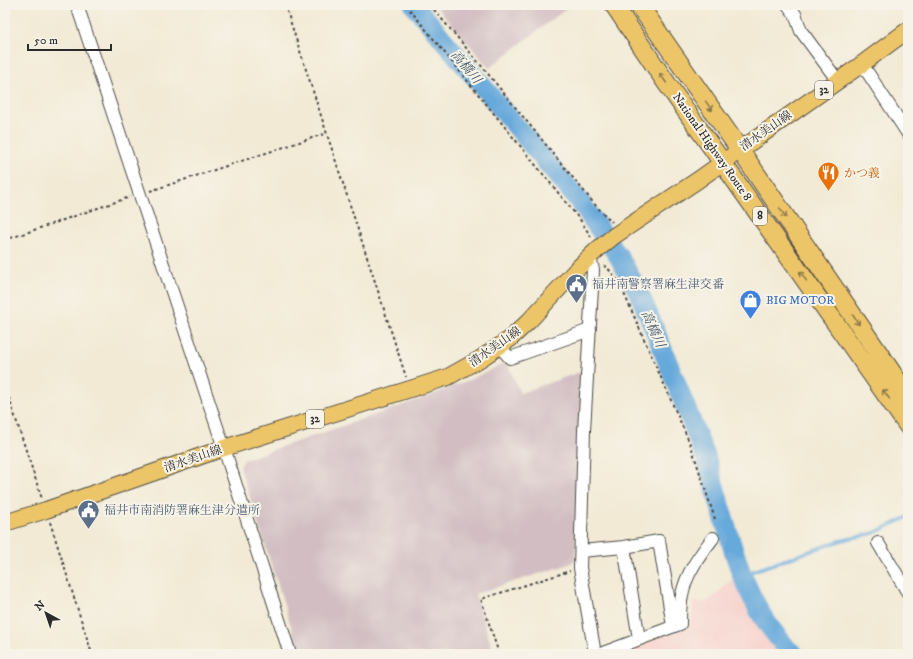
<svg xmlns="http://www.w3.org/2000/svg" width="913" height="659" font-family="'IM FELL DW Pica','Noto Serif JP',serif">
<rect width="100%" height="100%" fill="#f7f3e8"/>
<filter id="ink" filterUnits="userSpaceOnUse"><feTurbulence type="fractalNoise" baseFrequency=".025" numOctaves="2"/><feDisplacementMap in="SourceGraphic" scale="8" xChannelSelector="R" yChannelSelector="G"/><feConvolveMatrix kernelMatrix="1 2 1 2 8 2 1 2 1" color-interpolation-filters="sRGB"/></filter>
<filter id="wash" filterUnits="userSpaceOnUse"><feTurbulence type="fractalNoise" baseFrequency=".012" numOctaves="4" result="noise"/><feDisplacementMap in="SourceGraphic" scale="16" xChannelSelector="R" yChannelSelector="G"/><feGaussianBlur stdDeviation="0.9" result="paint"/><feColorMatrix in="noise" values="0 0 0 0 0 0 0 0 0 0 0 0 0 0 0 0 0 1.4 0 .05"/><feComposite in="paint" operator="in"/></filter>
<g filter="url(#wash)">
<rect width="100%" height="100%" fill="#f2ead5"/>
<!-- built -->
<path fill="#f7d0cb" d="M732,579L758,626L779,654H612L691,623L693,602H706L713,598Z"/>
<!-- industrial -->
<path fill="#d2bec2" d="M435,5H571L489,68Z
M507,362L520,393L583,371L575,560L570,564L475,594L494,654H300L240,467L244,460L423,398L469,380Z"/>
<g fill="none" stroke-linecap="round" stroke-linejoin="round">
<!-- stream -->
<path stroke="#66a9db" stroke-width="3.5" d="M742,575L839,541L874,533L908,517"/>
<!-- river -->
<path stroke="#66a9db" stroke-width="20" d="M414,5L580,202L619,257L638,291L654,328L706,458L733,549L742,575L751,595L761,614L772,630L788,650L794,654"/>
</g>
</g>
<g filter="url(#ink)">
<g fill="none" stroke-linecap="round" stroke-linejoin="round">
<defs>
<path id="minor" d="M77,5L224,448L290,654
M788,5L795,14L801,31L838,81
M862,64L908,134
M590,256L593,270L584,431L580,568L595,654
M499,346L510,358L590,330
M878,543L908,593
M624,547L639,639
M581,551L624,547L659,541L673,626
M600,654L680,624C680,615 680,605 682,595C686,573 700,555 713,538"/>
<path id="major" d="M5,523L46,510L224,448L448,377L480,359L510,339L529,321L577,269L598,249L614,236L698,180L740,150L862,64L908,30"/>
<path id="highway" d="M614,5L665,81L908,426
M639,5L740,150L908,396"/>
</defs>
<!-- minor casing -->
<use href="#minor" stroke="#494844" stroke-width="14"/>
<!-- major casing -->
<use href="#major" stroke="#494844" stroke-width="18"/>
<!-- highway casing -->
<use href="#highway" stroke="#494844" stroke-width="20"/>
<!-- path -->
<path stroke="#494844" stroke-width="2" stroke-dasharray="3 3" stroke-linecap="butt" d="M285,5L406,377
M406,5L581,221L591,237
M430,5L484,69L596,206L612,222
M150,191L327,133
M5,240L130,197
M604,267L606,266L619,282L691,446L715,519
M908,362V366
M5,386L42,499
M50,522L92,654
M499,654L481,599L570,571"/>
<!-- minor -->
<use href="#minor" stroke="#fff" stroke-width="12"/>
<!-- major -->
<use href="#major" stroke="#edc569" stroke-width="16"/>
<!-- highway -->
<use href="#highway" stroke="#edc569" stroke-width="18"/>
</g>
<!-- one-way arrows -->
<defs><path id="oneway-shaft" d="M-6 0H5M1.5-3L5.5 0L1.5 3" fill="none" stroke-width="1.6" stroke-linecap="round" stroke-linejoin="round"/></defs>
<g stroke="#8c784a">
<use href="#oneway-shaft" transform="translate(663 78) rotate(-124)"/>
<use href="#oneway-shaft" transform="translate(709 106) rotate(55)"/>
<use href="#oneway-shaft" transform="translate(783 213) rotate(56)"/>
<use href="#oneway-shaft" transform="translate(803 276) rotate(-125)"/>
<use href="#oneway-shaft" transform="translate(856 320) rotate(56)"/>
<use href="#oneway-shaft" transform="translate(886 394) rotate(-125)"/>
</g>
</g>
<!-- icons -->
<defs>
<symbol id="restaurant-pin" viewBox="-11 -11 22 30"><path d="M0 17L-7.5 6A9.5 9.5 0 1 1 7.5 6Z" fill="#e8710a" stroke="#f7f3e8"/><path d="M-5-6h1v4h1v-4h1v4h1v-4h1v5L-1.5 .5V6h-2V.5L-5-1ZM5-6V6H3V1.5H1.5Q1.5-4 5-6Z" fill="#fff"/></symbol>
<symbol id="civic-pin" viewBox="-11 -11 22 30"><path d="M0 17L-7.5 6A9.5 9.5 0 1 1 7.5 6Z" fill="#5c6f8a" stroke="#f7f3e8"/><path d="M-.6-6.5H3V-4.5H.6V-3L4-1V1h2V6H-6V1h2V-1L-.6-3ZM-1.2 2.5V6h2.4V2.5Z" fill="#fff"/></symbol>
<symbol id="shop-pin" viewBox="-11 -11 22 30"><path d="M0 17L-7.5 6A9.5 9.5 0 1 1 7.5 6Z" fill="#3f7fe0" stroke="#f7f3e8"/><path d="M-5-2.5h2.3a2.7 3.5 0 0 1 5.4 0H5L5.5 6h-11ZM-1.5-2.5h3a1.5 2.3 0 0 0-3 0Z" fill="#fff"/></symbol>
</defs>
<g fill-rule="evenodd">
<use href="#restaurant-pin" x="816" y="160" width="25" height="34"/>
<use href="#civic-pin" x="564" y="272" width="25" height="34"/>
<use href="#shop-pin" x="738" y="288" width="25" height="34"/>
<use href="#civic-pin" x="76" y="498" width="25" height="34"/>
</g>
<g text-anchor="middle" dominant-baseline="central" stroke-width="4" stroke-linejoin="round" paint-order="stroke">
<!-- shield labels -->
<g fill="#f7f3e8" stroke="#686764" stroke-width="1">
<rect x="815" y="81" width="18" height="18" rx="3"/>
<rect x="753" y="207" width="14" height="18" rx="3"/>
<rect x="306" y="410" width="18" height="18" rx="3"/>
</g>
<g font-size="11" font-weight="bold" fill="#2b2b2b">
<text x="824" y="90">32</text>
<text x="760" y="216">8</text>
<text x="315" y="419">32</text>
</g>
<!-- street labels -->
<g font-size="12" fill="#2b2b2b" stroke="#f7f3e8">
<text transform="translate(766 131) rotate(-35)">清水美山線</text>
<text transform="translate(712 147) rotate(55)">National Highway Route 8</text>
<text transform="translate(495 347) rotate(-35)">清水美山線</text>
<text transform="translate(193 459) rotate(-19)">清水美山線</text>
</g>
<!-- food labels -->
<g font-size="12" fill="#c56008" stroke="#f7f3e8" text-anchor="start">
<text x="844" y="173">かつ義</text>
</g>
<!-- service labels -->
<g font-size="12" fill="#4e5e75" stroke="#f7f3e8" text-anchor="start">
<text x="592" y="284">福井南警察署麻生津交番</text>
<text x="104" y="510">福井市南消防署麻生津分遣所</text>
</g>
<!-- shop labels -->
<g font-size="12" fill="#366cbe" stroke="#f7f3e8" text-anchor="start">
<text x="766" y="300">BIG MOTOR</text>
</g>
<!-- water labels -->
<g font-size="13" font-style="italic" fill="#405769" stroke="#f7f3e8">
<text transform="translate(466 67) rotate(50)">高橋川</text>
<text transform="translate(653 329) rotate(66)">高橋川</text>
</g>
</g>
<!-- margin -->
<rect width="913" height="659" fill="none" stroke="#f7f3e8" stroke-width="20"/>
<!-- north arrow -->
<g transform="translate(46 613) rotate(320)" stroke="#f7f3e8" stroke-width="3" paint-order="stroke">
<path d="M0-3L7 15L0 10L-7 15Z" fill="#2b2b2b"/>
<text y="-6" font-size="11" font-weight="bold" text-anchor="middle" fill="#2b2b2b">N</text>
</g>
<!-- scale -->
<path d="M28 44v6h83v-6" fill="none" stroke="#2b2b2b" stroke-width="2"/>
<text x="34" y="44" font-size="12" fill="#2b2b2b" stroke="#f7f3e8" stroke-width="3" paint-order="stroke">50 m</text>
</svg>
